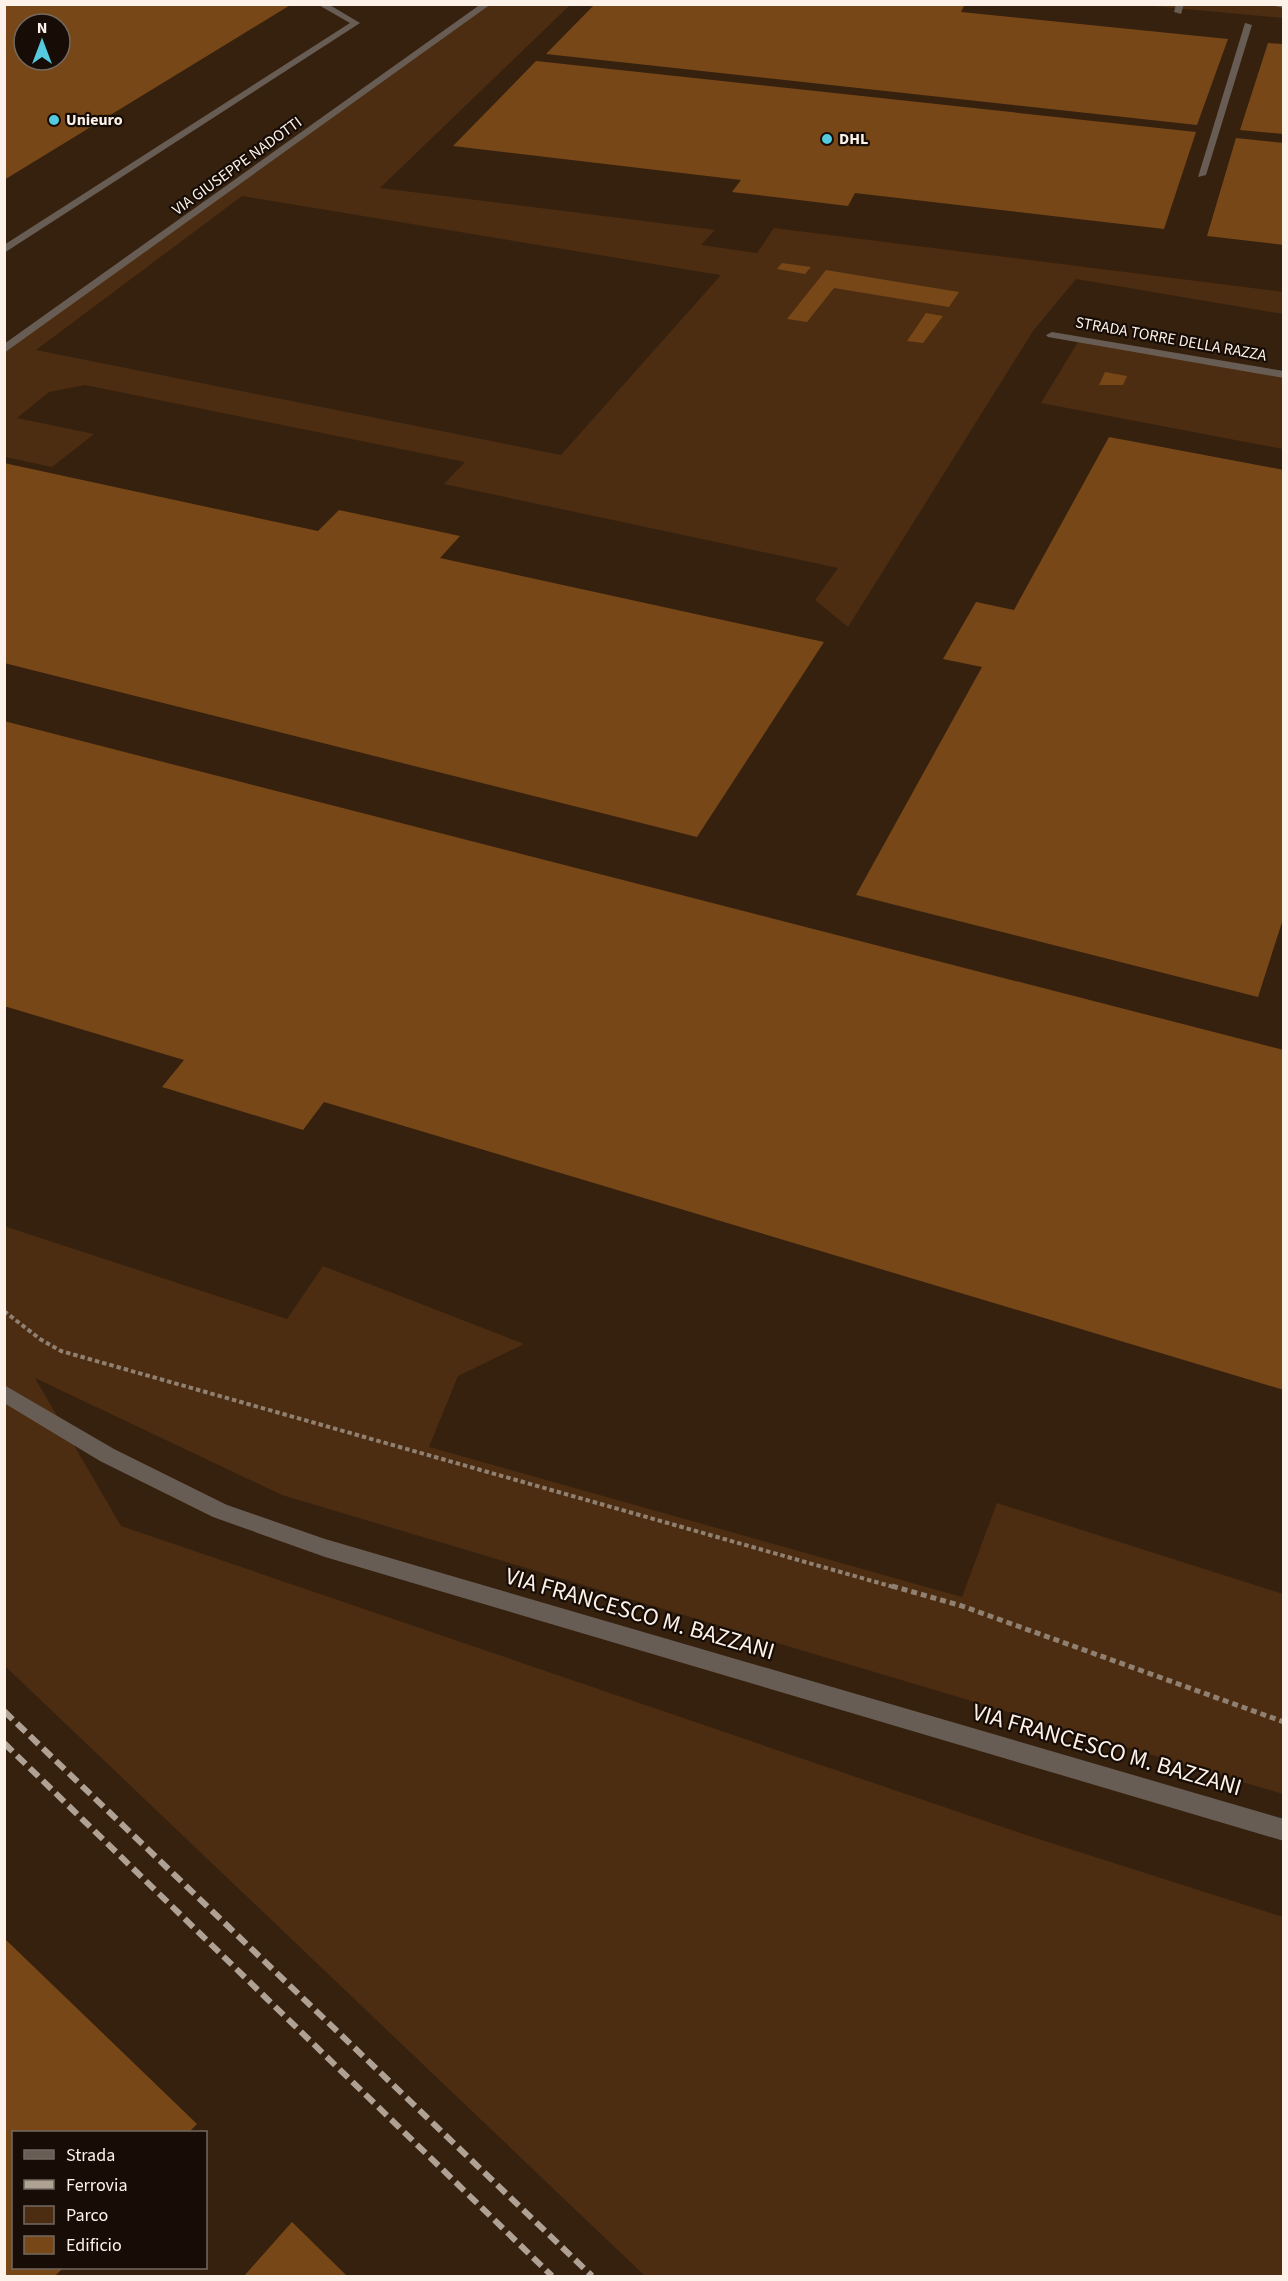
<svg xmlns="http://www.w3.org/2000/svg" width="1288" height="2281" font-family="'Source Sans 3',sans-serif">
<rect width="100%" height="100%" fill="#36210f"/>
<!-- green -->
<path fill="#4c2d11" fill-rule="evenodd" d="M485,4L570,5L380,188L715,230L701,245L757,253L774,228L1284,292L1283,314L1076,279L1033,331L848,627L815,600L838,568L444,484L465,462L85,385L49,392L17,418L94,434L52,467L5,457L4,350ZM242,196L720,275H721L561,455L36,350Z
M1271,4L1283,6V18L1142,5Z
M1079,340L1283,373V449L1041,403Z
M4,1226L287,1319L323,1266L524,1344L458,1376L429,1447L962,1597L997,1503L1283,1594V1794L282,1495L35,1378L121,1526L1023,1834L1283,1917V2276H645L5,1666Z"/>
<!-- building -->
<path fill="#774718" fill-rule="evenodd" d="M4,4H292L4,180ZM24,24H60V60H24Z
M595,4H944L964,6L961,12L1228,39L1197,125L546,54Z
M1268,43L1284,44V134L1240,130Z
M536,61L1196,132L1164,229L855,193L848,206L732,192L741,180L453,146Z
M1236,138L1284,143V245L1207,236Z
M782,263L811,267L805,274L777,269Z
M826,270L904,283L959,292L949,307L834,288L807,322L787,319Z
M926,313L943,316L923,343L907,341Z
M1105,372L1127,376L1123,385H1099Z
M1109,437L1284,470V916L1258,997L856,895L982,667L943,659L976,602L1014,610Z
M4,463L318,531L339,510L460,536L440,558L824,642L697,837L4,663Z
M4,721L1284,1050V1390L324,1102L303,1130L162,1087L184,1060L4,1006Z
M4,1938L197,2124L189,2132H14V2268H63L55,2276H4Z
M292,2222L347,2276H244Z"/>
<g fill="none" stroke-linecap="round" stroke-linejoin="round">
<!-- path-far1 -->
<path stroke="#908072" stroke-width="4" stroke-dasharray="4.5 3" stroke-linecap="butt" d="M4,1311L40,1339L61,1351L897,1588"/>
<!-- path -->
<path stroke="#908072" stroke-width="5" stroke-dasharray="6 4" stroke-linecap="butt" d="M892,1586L962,1606L1284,1722"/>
<!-- minor -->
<path fill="#685d54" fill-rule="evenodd" d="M317,4H328L360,23L4,253V245L350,23Z
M481,4H491L4,353V344Z
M1176,4H1184L1181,14L1174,12Z
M1265,4H1284V8Z
M1245,23L1252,25L1206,175L1198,177Z
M1052,332L1284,371V378L1048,337L1046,335Z
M4,1385L114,1449L227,1505L325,1539L1284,1819V1841L325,1557L213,1517L100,1461L4,1403Z"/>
<!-- rail -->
<path stroke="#b0a195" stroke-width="6" stroke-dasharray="12 6" stroke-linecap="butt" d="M4,1711L592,2276
M4,1743L552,2276"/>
</g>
<!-- markers -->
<g fill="#55cadf" stroke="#170d06" stroke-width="2">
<circle cx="54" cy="120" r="6"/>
<circle cx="827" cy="139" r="6"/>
</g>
<g text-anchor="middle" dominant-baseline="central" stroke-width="4.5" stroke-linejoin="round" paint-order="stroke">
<!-- far-poi labels -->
<g font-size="16" font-weight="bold" fill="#fdf2e9" stroke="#170d06" text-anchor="start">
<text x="66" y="120">Unieuro</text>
<text x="839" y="139">DHL</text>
</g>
<!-- far-street labels -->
<g font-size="16" fill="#fdf2e9" stroke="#170d06">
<text transform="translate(237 166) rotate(-36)">VIA GIUSEPPE NADOTTI</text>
<text transform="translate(1171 339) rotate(10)">STRADA TORRE DELLA RAZZA</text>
</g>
<!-- near-street labels -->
<g font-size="24" fill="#fdf2e9" stroke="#170d06">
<text transform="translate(640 1614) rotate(16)">VIA FRANCESCO M. BAZZANI</text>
<text transform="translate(1107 1750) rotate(16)">VIA FRANCESCO M. BAZZANI</text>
</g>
</g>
<!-- border -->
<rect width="1288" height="2281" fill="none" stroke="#fdf2e9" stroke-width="12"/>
<!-- legend -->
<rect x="12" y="2131" width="195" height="138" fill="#170d06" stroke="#736961" stroke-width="1.5"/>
<rect x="24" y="2150" width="30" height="9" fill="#685d54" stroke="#736961" stroke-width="1.5"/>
<text x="66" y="2161" font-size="18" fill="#fdf2e9">Strada</text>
<rect x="24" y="2180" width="30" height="9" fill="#b0a195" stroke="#736961" stroke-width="1.5"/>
<text x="66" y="2191" font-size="18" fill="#fdf2e9">Ferrovia</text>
<rect x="24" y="2206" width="30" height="18" fill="#4c2d11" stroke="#736961" stroke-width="1.5"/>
<text x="66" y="2221" font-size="18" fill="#fdf2e9">Parco</text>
<rect x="24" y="2236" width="30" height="18" fill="#774718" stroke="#736961" stroke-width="1.5"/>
<text x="66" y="2251" font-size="18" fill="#fdf2e9">Edificio</text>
<!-- north arrow -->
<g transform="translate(42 42)"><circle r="28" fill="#170d06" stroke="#736961" stroke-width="1.5"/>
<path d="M0-4.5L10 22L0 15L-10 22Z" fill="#55cadf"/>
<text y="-9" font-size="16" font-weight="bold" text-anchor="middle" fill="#fdf2e9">N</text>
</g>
</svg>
